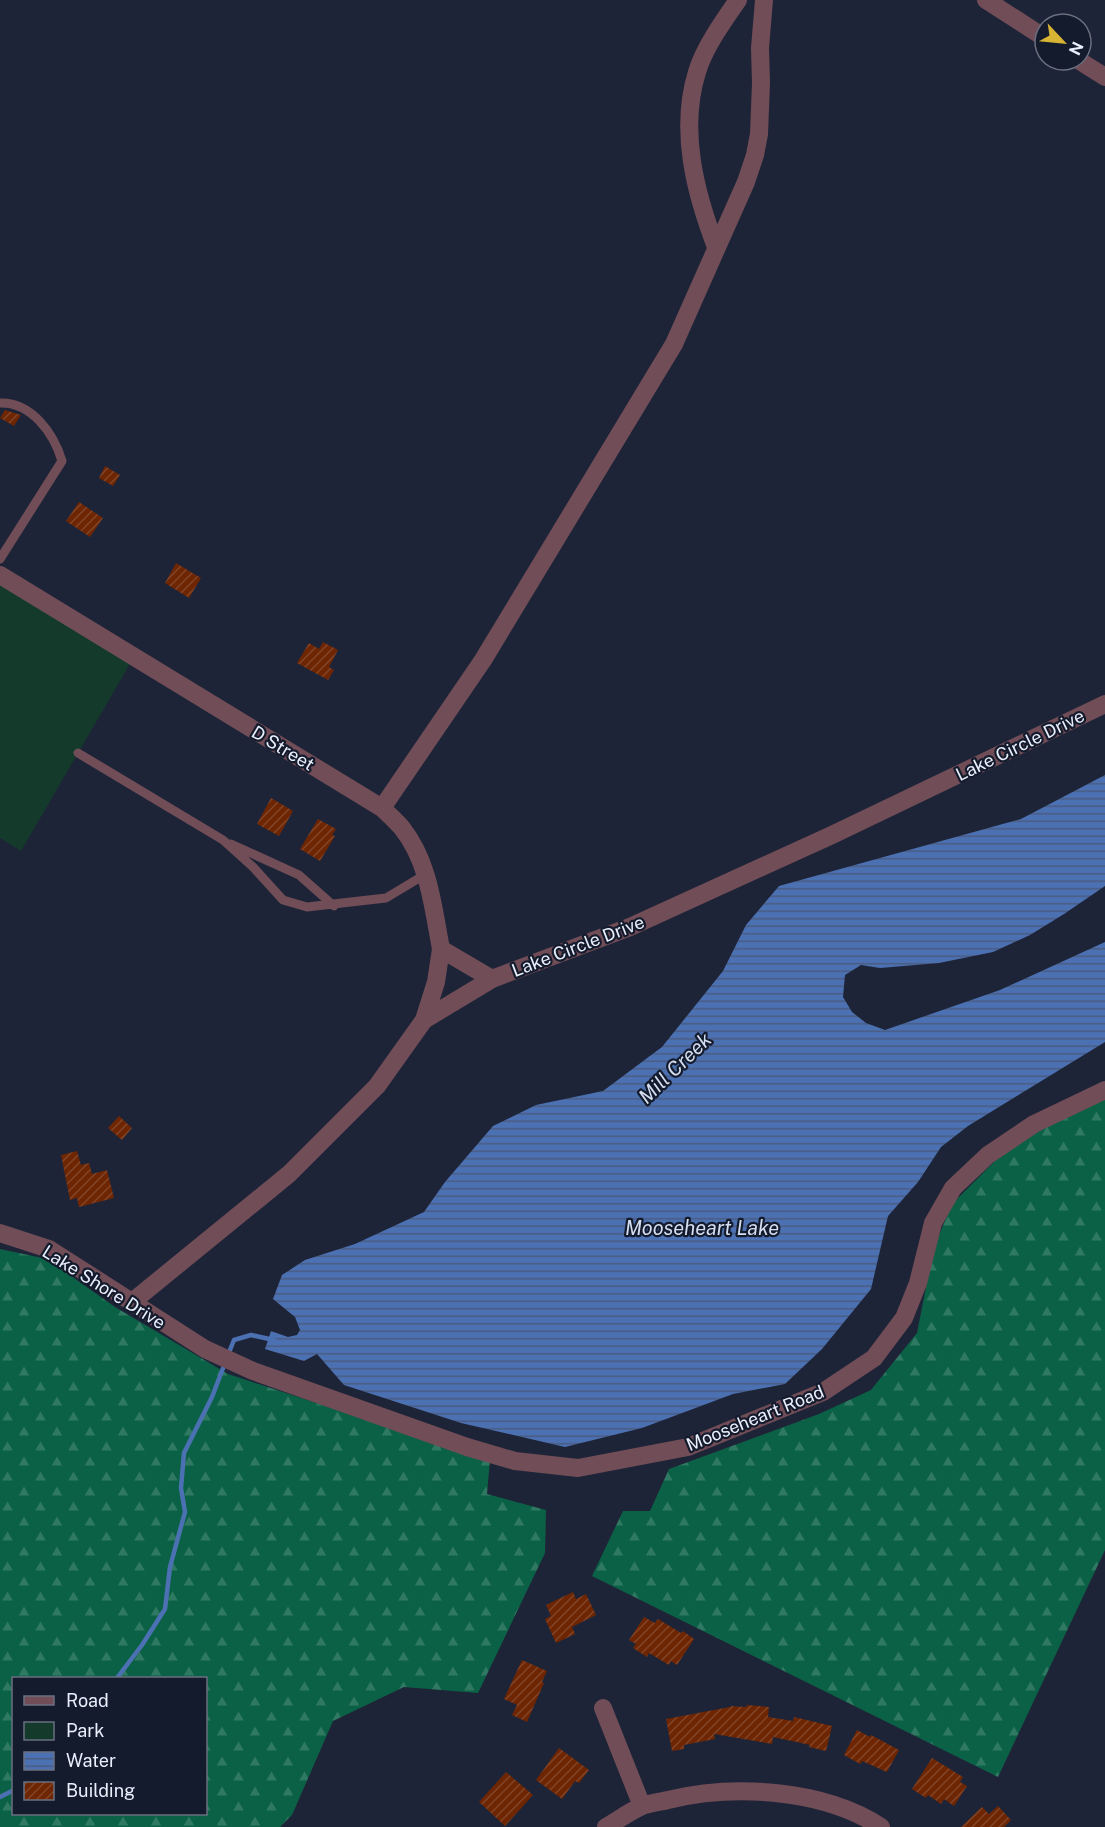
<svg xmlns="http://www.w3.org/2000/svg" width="1105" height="1827" font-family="'Public Sans',sans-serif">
<defs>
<pattern id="forest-firs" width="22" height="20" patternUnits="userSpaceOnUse" patternTransform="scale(1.5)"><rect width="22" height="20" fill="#0b6145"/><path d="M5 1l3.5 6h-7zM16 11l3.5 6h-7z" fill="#2f7861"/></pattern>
<pattern id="water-rules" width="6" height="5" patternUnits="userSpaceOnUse" patternTransform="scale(1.5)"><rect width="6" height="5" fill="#4c71b3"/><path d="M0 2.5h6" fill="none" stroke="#495c80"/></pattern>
<pattern id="building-hatch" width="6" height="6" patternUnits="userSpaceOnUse" patternTransform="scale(1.5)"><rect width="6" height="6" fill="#6d2502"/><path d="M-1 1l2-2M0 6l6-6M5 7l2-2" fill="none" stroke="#824528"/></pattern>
</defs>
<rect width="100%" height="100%" fill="#1e2437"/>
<!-- green -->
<path fill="#133a2b" d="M0,575L134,657L21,851L0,838Z"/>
<!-- forest -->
<path fill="url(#forest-firs)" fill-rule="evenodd" d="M1105,1096V1550L998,1777L592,1576L623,1511H650L669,1469L819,1414L871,1390L917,1333L934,1247L952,1204L997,1159L1052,1122Z
M0,1249L47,1259L115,1307L228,1374L490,1460L487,1494L546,1510L545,1553L478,1693L404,1687L333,1721L292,1815L280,1827H0ZM14,1678H206V1814H14Z"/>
<!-- water -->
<path fill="url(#water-rules)" d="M1105,775V886L1064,914L1030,935L993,952L939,963L880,968L861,965L845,975L843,997L852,1012L866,1023L885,1030L1000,990L1105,942V1042L968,1126L941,1147L918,1182L888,1216L871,1289L822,1349L785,1384L733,1394L642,1428L565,1447L461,1423L344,1385L317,1354L304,1361L265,1349L271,1331L288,1337L297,1335L300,1330L295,1317L273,1299L282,1275L305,1260L355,1244L424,1212L445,1182L493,1126L536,1105L603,1091L662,1047L723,971L746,925L779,886L1021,819Z"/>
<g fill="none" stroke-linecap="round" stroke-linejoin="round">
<!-- stream -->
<path stroke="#4c71b3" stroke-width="4.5" d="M228,1355L234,1340L251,1335L274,1340
M117,1678L142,1645L165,1609L170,1567L185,1512L181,1488L184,1453L212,1397L225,1363
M0,1797L14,1790"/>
</g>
<!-- building -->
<path fill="url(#building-hatch)" d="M5,410L21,415L14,426L0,418Z
M105,466L120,475L113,486L99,478Z
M79,502L103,518L90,537L66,521Z
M176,563L201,578L189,598L165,583Z
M323,642L338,650L329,667L334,670L328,680L297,663L309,643L319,649Z
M271,798L293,811L279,836L257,824Z
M318,819L336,829L332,835L335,836L320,861L300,849Z
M119,1116L132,1128L122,1140L108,1128Z
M77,1151L81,1165L89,1163L92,1174L107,1170L114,1198L79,1207L77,1198L70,1200L61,1155Z
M573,1592L576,1599L586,1594L596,1615L572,1627L575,1634L556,1643L545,1619L551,1616L546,1605Z
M644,1617L655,1623L658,1619L681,1633L683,1631L694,1639L677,1665L671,1661L669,1665L649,1653L647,1657L633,1648L636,1644L629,1640Z
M522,1660L547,1671L542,1682L544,1683L527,1722L512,1715L517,1705L504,1699Z
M747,1705L769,1707L768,1717L793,1721L794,1717L832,1726L826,1751L809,1747L810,1745L773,1737L772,1744L714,1734L715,1739L684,1745V1749L672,1751L666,1719L730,1707L731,1706L746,1707Z
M857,1730L870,1737L871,1735L899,1750L887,1772L862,1761L860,1764L844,1755Z
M559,1748L589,1770L579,1783L575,1781L562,1799L536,1780Z
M932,1758L963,1777L960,1782L967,1786L954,1806L944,1799L941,1804L928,1795L926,1798L912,1789Z
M506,1772L533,1795L505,1826L479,1802Z
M998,1806L1011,1820L1004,1827H961L982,1807L989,1814Z"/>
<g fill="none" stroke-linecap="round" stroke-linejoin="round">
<!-- lane -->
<path stroke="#714d57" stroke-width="9" d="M0,403C32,402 54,434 62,461L0,559
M78,753L223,840L253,867L283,900L307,907L386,898L426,874
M231,844L299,875L334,906"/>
<!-- street -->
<path stroke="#714d57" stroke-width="18" d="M986,0L1045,38
M1078,60L1105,77
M716,247C695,192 679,130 697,72C704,48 724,20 738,0
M0,575L382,808C388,814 396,821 402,828C429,862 433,907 441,949L492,979
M382,808L483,660L674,344L746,182L755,155L759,134L761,83L760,48L764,0
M424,1020L436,982L441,949
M0,1233L49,1249L205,1349L253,1371L467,1447L515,1461L578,1468L688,1447L823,1392L874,1358L904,1318L918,1283L933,1223L953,1188L988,1155L1034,1124L1105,1090
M132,1302L289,1174L377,1086L424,1020L492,979L630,927L832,835L1105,704
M603,1708L642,1806
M606,1827C618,1820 629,1812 642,1806C650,1803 660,1802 668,1800C734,1784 823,1789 881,1827"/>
</g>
<g text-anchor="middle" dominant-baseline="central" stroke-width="4.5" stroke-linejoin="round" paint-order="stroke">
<!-- street labels -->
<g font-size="18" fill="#eaeffc" stroke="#141b2d">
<text transform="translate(1020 745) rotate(-26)">Lake Circle Drive</text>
<text transform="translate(283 748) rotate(31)">D Street</text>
<text transform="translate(578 946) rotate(-21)">Lake Circle Drive</text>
<text transform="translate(104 1287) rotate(32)">Lake Shore Drive</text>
<text transform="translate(755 1418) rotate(-22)">Mooseheart Road</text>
</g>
<!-- water labels -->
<g font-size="20" font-style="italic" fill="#d3def1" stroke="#141b2d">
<text transform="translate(675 1068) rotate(-44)">Mill Creek</text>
<text x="702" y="1228">Mooseheart Lake</text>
</g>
</g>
<!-- legend -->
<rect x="12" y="1677" width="195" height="138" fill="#141b2d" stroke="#6a7080" stroke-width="1.5"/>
<rect x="24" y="1696" width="30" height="9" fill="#714d57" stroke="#6a7080" stroke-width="1.5"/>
<text x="66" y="1707" font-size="18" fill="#eaeffc">Road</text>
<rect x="24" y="1722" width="30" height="18" fill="#133a2b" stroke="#6a7080" stroke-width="1.5"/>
<text x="66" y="1737" font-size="18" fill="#eaeffc">Park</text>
<rect x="24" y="1752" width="30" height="18" fill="url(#water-rules)" stroke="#6a7080" stroke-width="1.5"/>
<text x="66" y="1767" font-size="18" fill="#eaeffc">Water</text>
<rect x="24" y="1782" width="30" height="18" fill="url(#building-hatch)" stroke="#6a7080" stroke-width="1.5"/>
<text x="66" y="1797" font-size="18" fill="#eaeffc">Building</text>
<!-- north arrow -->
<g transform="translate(1063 42) rotate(116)"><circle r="28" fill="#141b2d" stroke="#6a7080" stroke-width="1.5"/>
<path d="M0-4.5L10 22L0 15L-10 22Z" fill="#d8b434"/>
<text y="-9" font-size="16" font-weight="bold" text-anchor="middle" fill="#eaeffc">N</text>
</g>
</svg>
